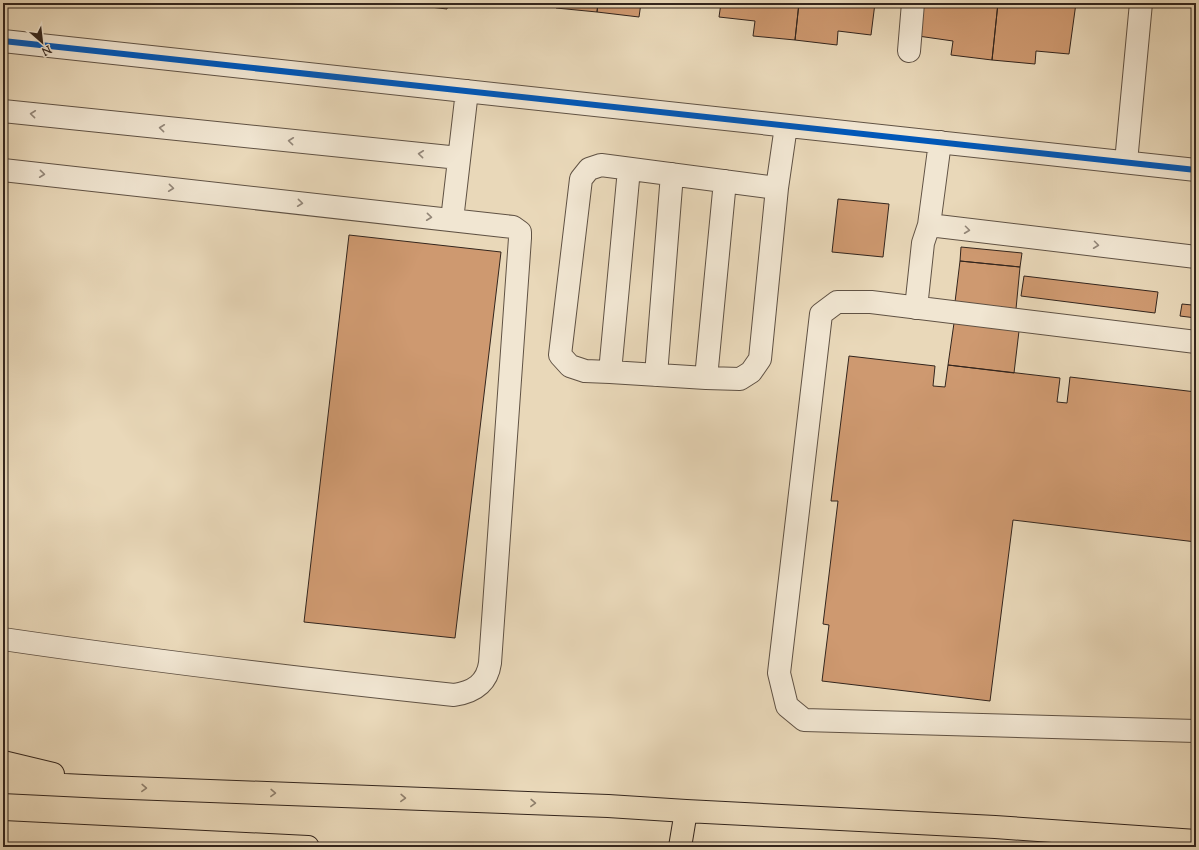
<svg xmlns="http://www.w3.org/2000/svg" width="1199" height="850" font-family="'Sorts Mill Goudy',serif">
<rect width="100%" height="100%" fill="#e9d8b9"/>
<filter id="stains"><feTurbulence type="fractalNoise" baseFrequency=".005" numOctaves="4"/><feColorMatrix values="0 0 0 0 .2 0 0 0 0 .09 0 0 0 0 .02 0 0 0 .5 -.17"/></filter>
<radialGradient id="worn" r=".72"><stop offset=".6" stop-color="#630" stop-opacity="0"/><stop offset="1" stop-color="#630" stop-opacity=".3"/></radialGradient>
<!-- building -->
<path fill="#ce9970" stroke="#33251d" d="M405,3H448L447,9L405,4Z
M556,3H598L597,12L556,8Z
M598,3H675L674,7L641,3L639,17L597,12Z
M721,3H799L795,40L753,36L755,21L719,17Z
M799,3H875L871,35L838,31L837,45L795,40Z
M922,3H998L992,60L951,55L953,41L918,36Z
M998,3H1076L1069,54L1036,51L1035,64L992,60Z
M838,199L889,204L883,257L832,252Z
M349,235L501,252L455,638L304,622Z
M961,247L1022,253L1020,267L960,261Z
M960,261L1020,267L1016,309L955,302Z
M1024,276L1158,292L1155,313L1021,296Z
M1195,286H1196V318L1180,316L1182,304L1192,305Z
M954,323L1019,331L1014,373L948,365Z
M849,356L935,366L933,386L945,387L948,365L1060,378L1057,402L1067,403L1070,377L1196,392V542L1013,520L990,701L822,681L829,625L823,624L838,501H831Z"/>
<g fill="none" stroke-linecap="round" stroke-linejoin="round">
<defs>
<path id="minor" d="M3,41L1196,170
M909,51L913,3
M3,111L459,158
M1126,162L1141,3
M3,170L504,226L513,227L520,232V238L490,663C487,684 473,692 454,695C303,679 153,661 3,639
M777,188L601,165L589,169L581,179L560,355L570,366L585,371L610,372L706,378L740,379L751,372L760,359L777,188L786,126
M452,220L467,91
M929,225L1196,257
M916,308L923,243L929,225L940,142
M1196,342L871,302H837L821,314L779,673L787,706L804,720L1196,731
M610,372L629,169
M656,375L672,174
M706,378L725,181"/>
<path id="highway" d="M3,762L53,774
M3,782L105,787L608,806L686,811L995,827L1196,841
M3,832L308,847
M680,847L686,811"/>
</defs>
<!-- minor casing -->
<use href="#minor" stroke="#605244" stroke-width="24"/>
<!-- highway casing -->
<use href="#highway" stroke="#33251d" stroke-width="24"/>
<!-- minor -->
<use href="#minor" stroke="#f1e6d2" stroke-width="22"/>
<!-- highway -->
<use href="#highway" stroke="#e9d8b9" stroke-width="22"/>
<defs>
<path id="cycleway" d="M3,41L1196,170"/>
</defs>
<!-- cycleway casing -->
<use href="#cycleway" stroke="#f1e6d2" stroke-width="8"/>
<!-- cycleway -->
<use href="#cycleway" stroke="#0057b8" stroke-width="6"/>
</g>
<!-- one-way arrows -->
<defs><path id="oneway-chevron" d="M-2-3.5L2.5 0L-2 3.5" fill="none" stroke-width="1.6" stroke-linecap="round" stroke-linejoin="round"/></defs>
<g stroke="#928678">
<use href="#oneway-chevron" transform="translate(33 114) rotate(-174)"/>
<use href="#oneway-chevron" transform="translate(162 128) rotate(-174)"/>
<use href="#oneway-chevron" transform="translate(291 141) rotate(-174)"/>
<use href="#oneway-chevron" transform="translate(421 154) rotate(-174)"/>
<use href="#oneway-chevron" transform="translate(42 174) rotate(6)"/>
<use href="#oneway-chevron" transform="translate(171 188) rotate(6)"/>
<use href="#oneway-chevron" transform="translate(300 203) rotate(6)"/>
<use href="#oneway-chevron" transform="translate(429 217) rotate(6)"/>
<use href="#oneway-chevron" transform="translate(967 230) rotate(7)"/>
<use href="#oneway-chevron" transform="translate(1096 245) rotate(7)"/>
</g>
<g stroke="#8e7e6b">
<use href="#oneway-chevron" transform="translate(144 788) rotate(2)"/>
<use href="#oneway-chevron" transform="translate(273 793) rotate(2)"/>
<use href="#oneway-chevron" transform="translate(403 798) rotate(2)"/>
<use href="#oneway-chevron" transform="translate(533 803) rotate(2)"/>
</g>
<!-- margin -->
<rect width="1199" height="850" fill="none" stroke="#e9d8b9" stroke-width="16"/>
<rect x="4" y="4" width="1191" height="842" fill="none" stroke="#33251d" stroke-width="2"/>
<rect x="8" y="8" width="1183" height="834" fill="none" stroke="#33251d"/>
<!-- north arrow -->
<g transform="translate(42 42) rotate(152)" stroke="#f1e6d2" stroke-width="3" paint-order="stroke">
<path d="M0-3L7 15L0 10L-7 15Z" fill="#33251d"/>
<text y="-6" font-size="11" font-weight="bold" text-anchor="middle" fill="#33251d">N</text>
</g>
<rect width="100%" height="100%" filter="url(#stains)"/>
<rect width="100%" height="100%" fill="url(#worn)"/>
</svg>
